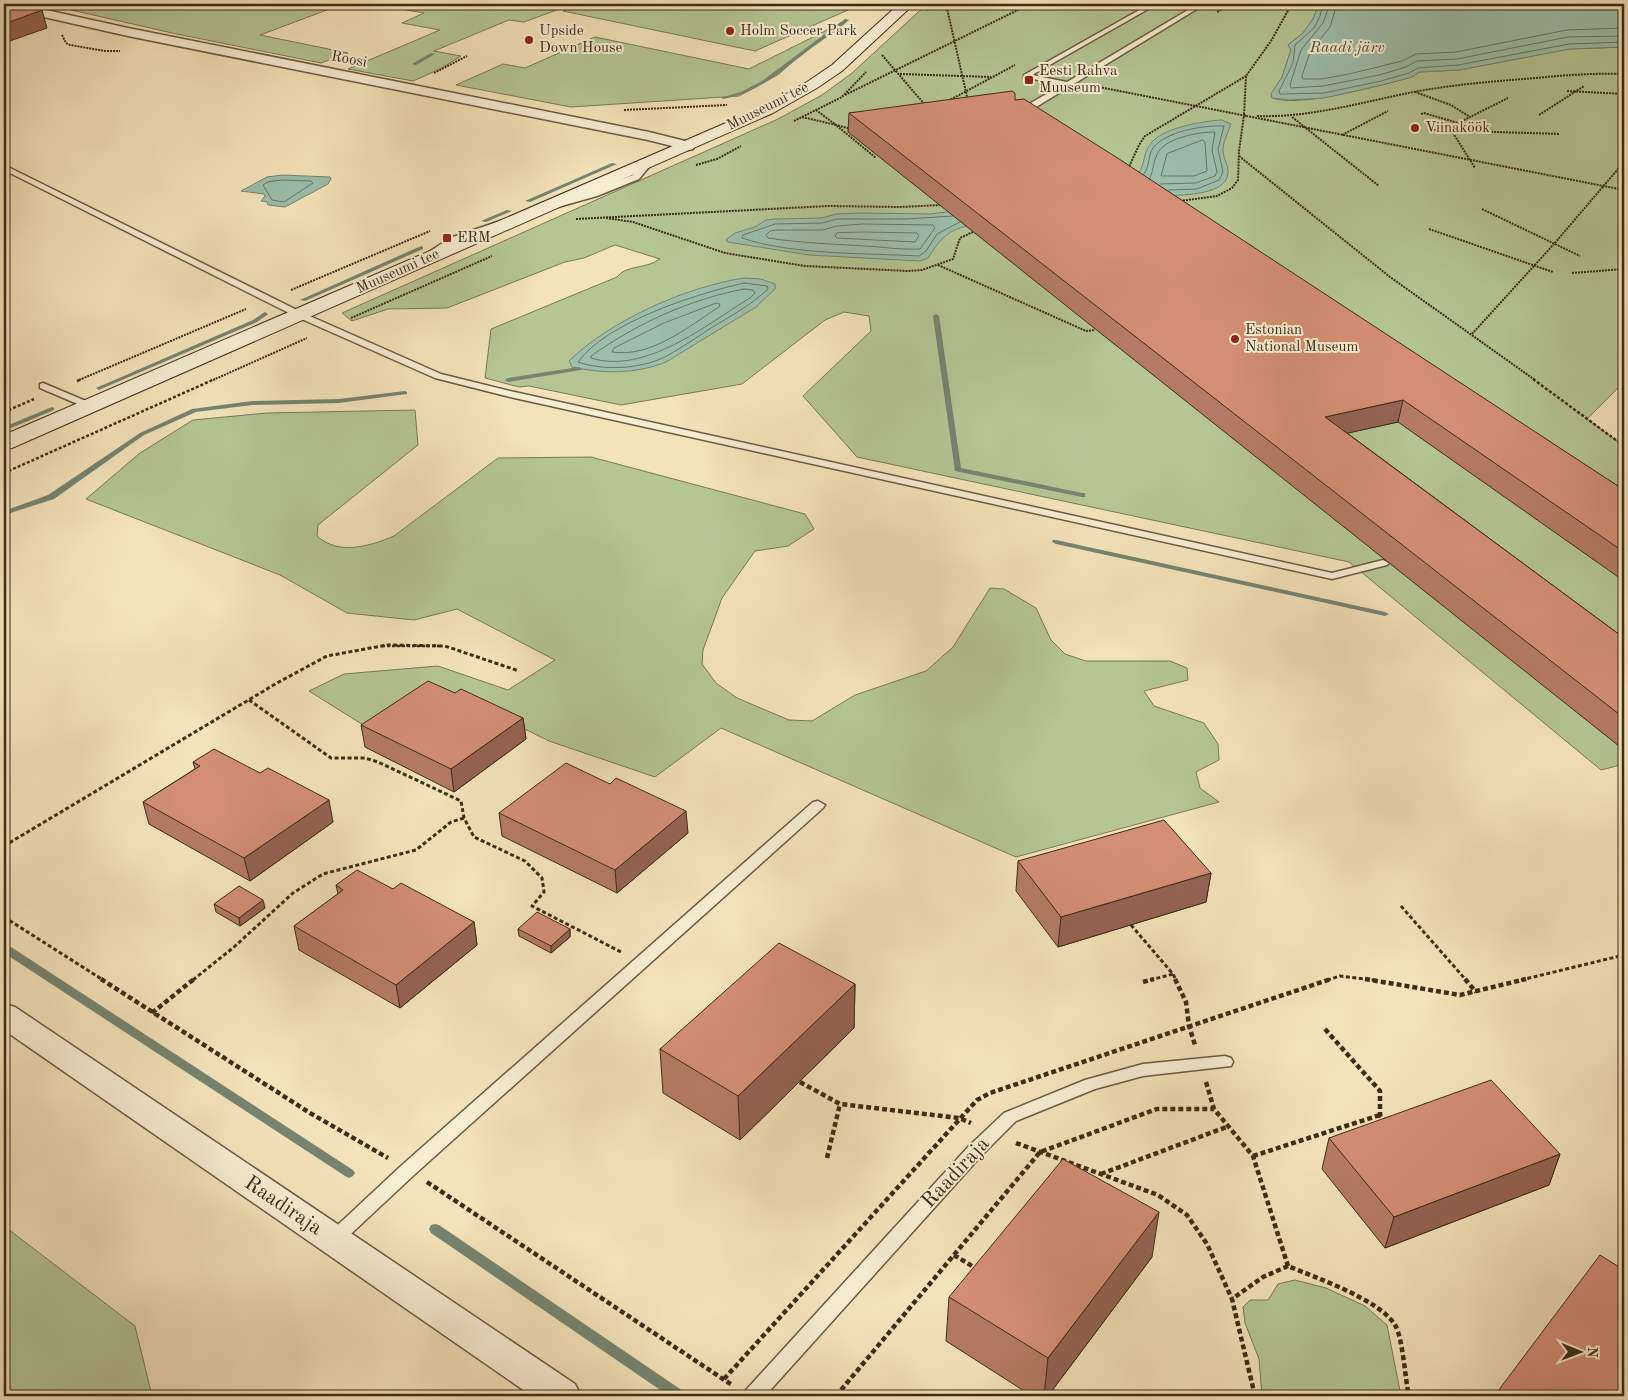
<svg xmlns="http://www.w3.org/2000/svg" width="1628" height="1400" font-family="'Old Standard TT',serif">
<rect width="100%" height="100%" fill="#f3e3ba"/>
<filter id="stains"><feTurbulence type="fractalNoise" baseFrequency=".004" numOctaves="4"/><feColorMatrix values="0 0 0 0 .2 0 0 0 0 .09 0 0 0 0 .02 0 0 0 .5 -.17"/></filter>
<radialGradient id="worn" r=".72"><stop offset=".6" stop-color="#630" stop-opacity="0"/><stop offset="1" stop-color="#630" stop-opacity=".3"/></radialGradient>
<!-- green -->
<path fill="#b5c594" stroke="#797856" d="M45,4H343L260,35L348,53L321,63L172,33Z
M371,4H573L524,22L509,20L434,51L461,56L440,69L413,81L348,69L440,30L402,23L424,13Z
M582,4H834L830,6L848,10L755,51L563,11Z
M927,4H1319L1313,19L1303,33L1288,45L1291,50L1282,77L1271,97C1293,110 1385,84 1412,77L1419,72L1459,70L1569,49L1624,47V382L1587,419L1624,446V764L1601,770L1349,562L857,457L803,396L871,331L869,316L844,312L825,320L742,384L621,405L529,386L519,387L485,378L491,329L617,277C625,265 647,269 660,259L615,245L584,258L565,262L447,308L388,309L352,321L342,313L778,119L822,95L851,74Z
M847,20L800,55L779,74L739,96L571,107L456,85L503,64L525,68L595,37L749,69Z
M415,410L418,445L318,525L317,536C339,556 370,546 394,536L498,458L591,457L805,514L814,529L788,546L755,551L722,598L703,650L702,664L716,683L737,698L789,720L812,721L855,695L926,671L953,647L990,588L1004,589L1036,608L1051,640L1065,654L1086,661H1170L1187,668L1188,680L1144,691L1154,706L1204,723L1218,744L1219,760L1196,772L1200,788L1219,802L1016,857L721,728L655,777L549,741L440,687L368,728L309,691L344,674L438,666L508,690L555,660L457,609L414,620L347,613L280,575L86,499L140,453L193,420L267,413Z
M4,1226L135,1326L152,1396H4Z
M1295,1280L1326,1288L1365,1306L1387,1325L1401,1396H1262L1259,1359L1245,1323L1243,1307L1250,1300H1268L1278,1284Z"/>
<!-- water -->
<path fill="#9cbeab" stroke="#768470" d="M1319,4H1624V47L1570,49L1459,70L1419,72L1412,77L1382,85L1324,98L1289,100L1272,98L1271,94L1282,77L1291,50L1288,45L1303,33L1313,19Z
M1222,120L1231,124C1228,132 1223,142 1223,150C1223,158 1229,166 1228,173C1227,198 1171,195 1154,196L1138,174C1145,165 1143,155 1149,146C1159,128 1203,121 1222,120Z
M282,175L330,177L331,179L328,184L285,207L268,205L267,202L261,201L265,196L264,194L241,191L267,177Z
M962,210L990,220C956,229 947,227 928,258L920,261L809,255L728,242L726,240L735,233L755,227L766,220L775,219L822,218L836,214L862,213L931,214Z
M744,278L761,279L775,284V289L756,307L666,362C636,374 604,374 572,367L569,361C611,320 686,287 744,278Z"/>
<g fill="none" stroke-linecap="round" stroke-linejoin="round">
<!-- shore -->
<path stroke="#6c7562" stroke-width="1" d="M1323,4L1320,16L1314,28L1295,45L1293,63L1279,91L1280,94L1324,93L1381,81L1409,73L1418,68L1458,65L1569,44L1624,42
M1330,4L1323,23L1301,50L1290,85L1291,88L1323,86L1379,75L1406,67L1417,61L1457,59L1568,37L1624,36
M1337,4L1330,27L1310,52L1302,76L1303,79H1322L1349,74L1402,61L1416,54L1456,52L1567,30L1624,28
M1203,140L1205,143L1207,171L1194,176H1161L1167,154Z
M1144,174C1150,166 1148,155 1153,148C1166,131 1204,125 1224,126L1218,149L1223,172L1219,180L1197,189L1169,190
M1150,178C1154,170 1153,159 1159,151C1169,137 1199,132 1215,132L1212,150L1217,172L1215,176L1196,183L1160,184
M283,180L311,181L313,183L284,202L272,200L263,185L268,182Z
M953,216L905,219H837L822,223L775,224L743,235L742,238C792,255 865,253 919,256L926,251L937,234L960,222
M863,224L933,225L935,228L920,249C901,250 884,247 865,246C833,244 801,243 768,238L766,235L770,231L776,230H822L837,226Z
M863,232L917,233L919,236L915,242L837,238L835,236L837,233Z
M744,283L767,286L768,289C751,305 731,316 711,328C696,338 681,348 665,357C640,369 604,371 578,362C607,322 696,294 744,283Z
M744,289L753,290L755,293L750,298C706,325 645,375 591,358V356C638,323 688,300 744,289Z
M717,303L720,304L719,307C688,327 651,358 612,352L614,348L664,323Z"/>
<!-- stream -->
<path fill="#768470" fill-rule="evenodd" d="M845,19L849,20C837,31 822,40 809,50C780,72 760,92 723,99L721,98L743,91L762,81Z
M431,53L435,54L416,65L412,64Z
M612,163L617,164L530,202L525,201Z
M507,210L512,211L486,222L481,221Z
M421,246L423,247V249L305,301L300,300Z
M265,312L268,314L267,315L257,322L101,389L99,390L96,388L253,320Z
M936,314L939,316L961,468L1082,493H1085V497H1082L955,471L933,316Z
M579,367L582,369L581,370L508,382L505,380L508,378Z
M405,391L407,392V394L339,403L252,405L196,412L144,435L54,499L4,515V511L48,495L140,433L192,409L252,401L339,399Z
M52,407L54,408V410L4,431V427Z
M1053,540H1056L1385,612L1389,614L1385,616L1056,544L1052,542Z
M4,944L8,945L353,1170L355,1173L353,1176L349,1178L345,1176L4,953Z
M435,1224L439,1225L683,1391L684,1396H669L431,1233L429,1229L431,1225Z"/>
<defs>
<path id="lane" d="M1150,4H1157L1032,75L1067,82L1198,4H1205L1023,115H1017V111L1062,85L1024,77V75Z
M646,160L653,162L639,179L597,196L558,207L554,205L633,175Z
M4,165L303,313L441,374L510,391L1332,573L1383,560L1389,563L1387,565L1332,579L510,397L435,378L297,317L4,170Z
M506,219L510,221L509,223C479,231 452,242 427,260L420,258L450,238Z
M43,383L93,404L95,406L93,408H87L40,388V384Z
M818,801L825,805L823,808L414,1175L339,1245L333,1247L327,1245L324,1240L327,1235L402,1165L813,802Z
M1225,1056L1231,1058L1233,1062L1231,1066L1143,1076L1095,1089L1016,1121L981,1156L765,1396H744L746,1390L969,1146L1004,1113L1085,1080L1143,1064Z"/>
<path id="street" d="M4,4H19L128,28L649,132L693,143L695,146L693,149L688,150L648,140L128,36L4,8Z
M4,1004L15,1007L575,1384L581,1396H532L4,1030Z"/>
<path id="secondary" d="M899,4H914L842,71L817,88L773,113L12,448L4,450V435L763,107L807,82L832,65Z"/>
</defs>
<!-- lane casing -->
<use href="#lane" stroke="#6a5a40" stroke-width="3"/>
<!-- street casing -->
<use href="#street" stroke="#6a5a40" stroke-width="3"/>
<!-- secondary casing -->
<use href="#secondary" stroke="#3d2c18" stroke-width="2"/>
<!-- path-far3 -->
<path stroke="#3d2c18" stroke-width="2" stroke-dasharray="2 1" stroke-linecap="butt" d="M946,4L968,101
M927,10L934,4
M1217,12L1231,4
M62,35L66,43L70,45L105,51H120
M882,55L926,106
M434,73L467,56
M900,74L991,77
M1099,87L1624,190
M1567,91L1624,94
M1415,92L1451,105L1470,117
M845,95L1030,4
M948,101L1015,65
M624,110L727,105
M816,110L836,125L852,129
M1421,114L1424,113L1458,123L1508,98
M1539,115L1584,86
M1246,116L1244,115L1246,76L1271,41L1290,7L1289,4
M1257,116C1312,118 1365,101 1419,91C1458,84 1497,81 1536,78C1566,75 1595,73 1624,74
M802,117L836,125L876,158
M1292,117L1379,186
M794,121L842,97L866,72
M1448,125L1475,168
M1434,130L1560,134
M1342,135L1388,111
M1239,156L1390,277L1535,380
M696,165L717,159L741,146
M1128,169L1139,145L1145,136L1246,76
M1180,201L1217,196L1232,188L1238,180L1239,151L1244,115
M1482,209L1580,256
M606,218L633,222L725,253L805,266L908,271L922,270L953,259L960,238L975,231
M576,219L828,206L900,207L942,205
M1429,229L1553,272
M938,265L1086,331L1095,330
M1572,273L1624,269
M291,290L430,231
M351,318L492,256
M1472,334L1554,244L1624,162
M79,380L246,309
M213,380L307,338"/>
<!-- path-far2 -->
<path stroke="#3d2c18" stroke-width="2.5" stroke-dasharray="3 2" stroke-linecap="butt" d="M1533,379L1624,446
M77,381L82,379
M4,412L34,399
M4,473L215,379
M382,646H439"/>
<!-- path-far1 -->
<path stroke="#3d2c18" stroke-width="3" stroke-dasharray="4 2.5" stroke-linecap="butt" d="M249,700L331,758H365L378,762L461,801L464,818L474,837L525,861L542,878L544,892L532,906L621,952
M4,846L277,683L327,656L387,645L445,646L519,671
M1401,906L1466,980
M4,917L103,980
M1131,925L1173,974L1176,980
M193,980L234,947L293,893L323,874L416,850L451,822L464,818
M1150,980L1173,974
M1327,980L1340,976L1373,980
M1521,980L1624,955"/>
<!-- path -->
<path stroke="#3d2c18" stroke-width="4.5" stroke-dasharray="5 3" stroke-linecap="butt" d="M101,979L310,1113L388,1158
M1175,979L1186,1002L1189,1026L1195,1045
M1365,979L1460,995L1526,979
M1465,979L1476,992
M1143,982L1154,979
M152,1013L194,979
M1325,1029L1380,1091V1115L1386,1121
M800,1082L840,1104L959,1118L971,1123
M1206,1082L1214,1109L1253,1156L1288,1266
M1016,1143L1158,1195L1187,1215L1207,1244L1232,1299
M1253,1156L1380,1115
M827,1158L840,1104
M1101,1174L1229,1126
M427,1182L732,1385
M954,1255L977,1269
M724,1379L977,1100L990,1093L1331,979
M836,1396L1040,1152L1157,1109H1214
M1255,1396L1232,1299L1263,1277L1288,1266C1316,1278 1379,1299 1395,1325C1403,1338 1405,1379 1409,1396"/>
<!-- lane -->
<use href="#lane" fill="#f7edd2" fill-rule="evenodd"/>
<!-- street -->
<use href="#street" fill="#f7edd2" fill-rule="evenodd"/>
<!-- secondary -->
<use href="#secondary" fill="#f7edd2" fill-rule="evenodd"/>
</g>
<!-- wall -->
<path fill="#b57a65" stroke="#3d2c18" d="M1015,100L1624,490V581L1398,422L1347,433L1624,638V750L848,132L849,113Z
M455,693L523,718L526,739L454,792L365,747L361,725Z
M193,762L333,822L250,881L149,824L143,802L195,769Z
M610,784L688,833L617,893L502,836L499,813Z
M1018,861L1211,873L1206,902L1058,947L1016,891Z
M336,885L393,889L474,922L477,945L400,1008L299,950L294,926L338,894Z
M214,904L265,908L240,926L216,912Z
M518,929H570V937L551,953L519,936Z
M855,984L854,1028L740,1140L663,1093L660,1049Z
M1329,1138L1560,1154L1549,1185L1385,1248L1322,1169Z
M1152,1257L1048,1396H1032L946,1341L949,1297Z
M1498,1391L1624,1396H1497Z"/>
<!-- shaded-wall -->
<path fill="#946352" stroke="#3d2c18" d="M42,10L47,28L4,43V24Z
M1403,400L1398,422L1321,439L1325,417Z
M523,718L526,739L454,792L451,769Z
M329,800L333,822L250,881L244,858Z
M686,811L688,833L617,893L615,870Z
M1211,873L1206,902L1058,947L1061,917Z
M263,900L265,908L240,926L239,918Z
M474,922L477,945L400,1008L396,985Z
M570,929V937L551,953V946Z
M855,984L854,1028L740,1140L738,1096Z
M1560,1154L1549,1185L1385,1248L1394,1217Z
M1159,1212L1152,1257L1048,1396H1044L1048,1358Z"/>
<!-- building -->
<path fill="#d38e75" stroke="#3d2c18" d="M4,4H6L42,10L4,24Z
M1012,91L1015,93V100L1024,99L1116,157L1624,490V552L1403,400L1325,417L1624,638V718L849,113Z
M428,681L455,693L461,689L523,718L451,769L361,725Z
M214,749L260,773L268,768L329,800L244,858L143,802L200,766L193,762Z
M566,763L610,784L616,778L686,811L615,870L499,813Z
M1164,820L1211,873L1061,917L1018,861Z
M357,870L393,889L401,883L474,922L396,985L294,926L343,890L336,885Z
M239,886L263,900L239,918L214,904Z
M537,912L570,929L551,946L518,929Z
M779,943L855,984L738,1096L660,1049Z
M1491,1080L1560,1154L1394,1217L1329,1138Z
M1063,1159L1159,1212L1048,1358L949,1297Z
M1600,1255L1624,1270V1396H1506L1498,1391Z"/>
<!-- markers -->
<g fill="#8f2418" stroke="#f7edd2" stroke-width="2">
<circle cx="730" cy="31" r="5"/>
<circle cx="529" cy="40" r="5"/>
<rect x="1024" y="75" width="10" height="10" rx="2.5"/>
<circle cx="1415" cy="128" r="5"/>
<rect x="442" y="233" width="10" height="10" rx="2.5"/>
<circle cx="1235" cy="339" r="5"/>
</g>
<g text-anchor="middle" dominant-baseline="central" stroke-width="4" stroke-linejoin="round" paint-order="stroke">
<!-- far-poi labels -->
<g font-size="15" fill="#3d2c18" stroke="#f7edd2" text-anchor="start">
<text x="539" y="31">Upside<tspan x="539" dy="17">Down House</tspan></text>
<text x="740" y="31">Holm Soccer Park</text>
<text x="1039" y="71">Eesti Rahva<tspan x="1039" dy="17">Muuseum</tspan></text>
<text x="1425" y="128">Viinaköök</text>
<text x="457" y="238">ERM</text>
<text x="1245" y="330">Estonian<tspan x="1245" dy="17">National Museum</tspan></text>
</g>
<!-- far-street labels -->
<g font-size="15" fill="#3d2c18" stroke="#f7edd2">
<text transform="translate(349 60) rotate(11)">Roosi</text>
<text transform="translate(768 107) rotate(-27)">Muuseumi tee</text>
<text transform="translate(398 272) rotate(-24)">Muuseumi tee</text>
</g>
<!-- far-water labels -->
<g font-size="16" font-style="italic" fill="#55503d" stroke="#f7edd2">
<text x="1347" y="48">Raadi järv</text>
</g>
<!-- near-street labels -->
<g font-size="21" fill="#3d2c18" stroke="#f7edd2">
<text transform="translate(956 1173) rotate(-47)">Raadiraja</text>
<text transform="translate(283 1206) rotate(34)">Raadiraja</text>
</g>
</g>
<!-- margin -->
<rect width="1628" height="1400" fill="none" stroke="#f3e3ba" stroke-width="20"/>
<rect x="5" y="5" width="1618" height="1390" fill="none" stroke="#3d2c18" stroke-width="2.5"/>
<rect x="10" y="10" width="1608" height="1380" fill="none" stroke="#3d2c18"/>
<!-- north arrow -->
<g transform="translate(1580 1352) rotate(91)" stroke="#f7edd2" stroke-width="4" paint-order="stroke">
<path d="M0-4L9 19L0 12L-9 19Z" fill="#3d2c18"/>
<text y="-8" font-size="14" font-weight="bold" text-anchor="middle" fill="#3d2c18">N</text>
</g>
<rect width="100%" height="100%" filter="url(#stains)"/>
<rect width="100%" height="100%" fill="url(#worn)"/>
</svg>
